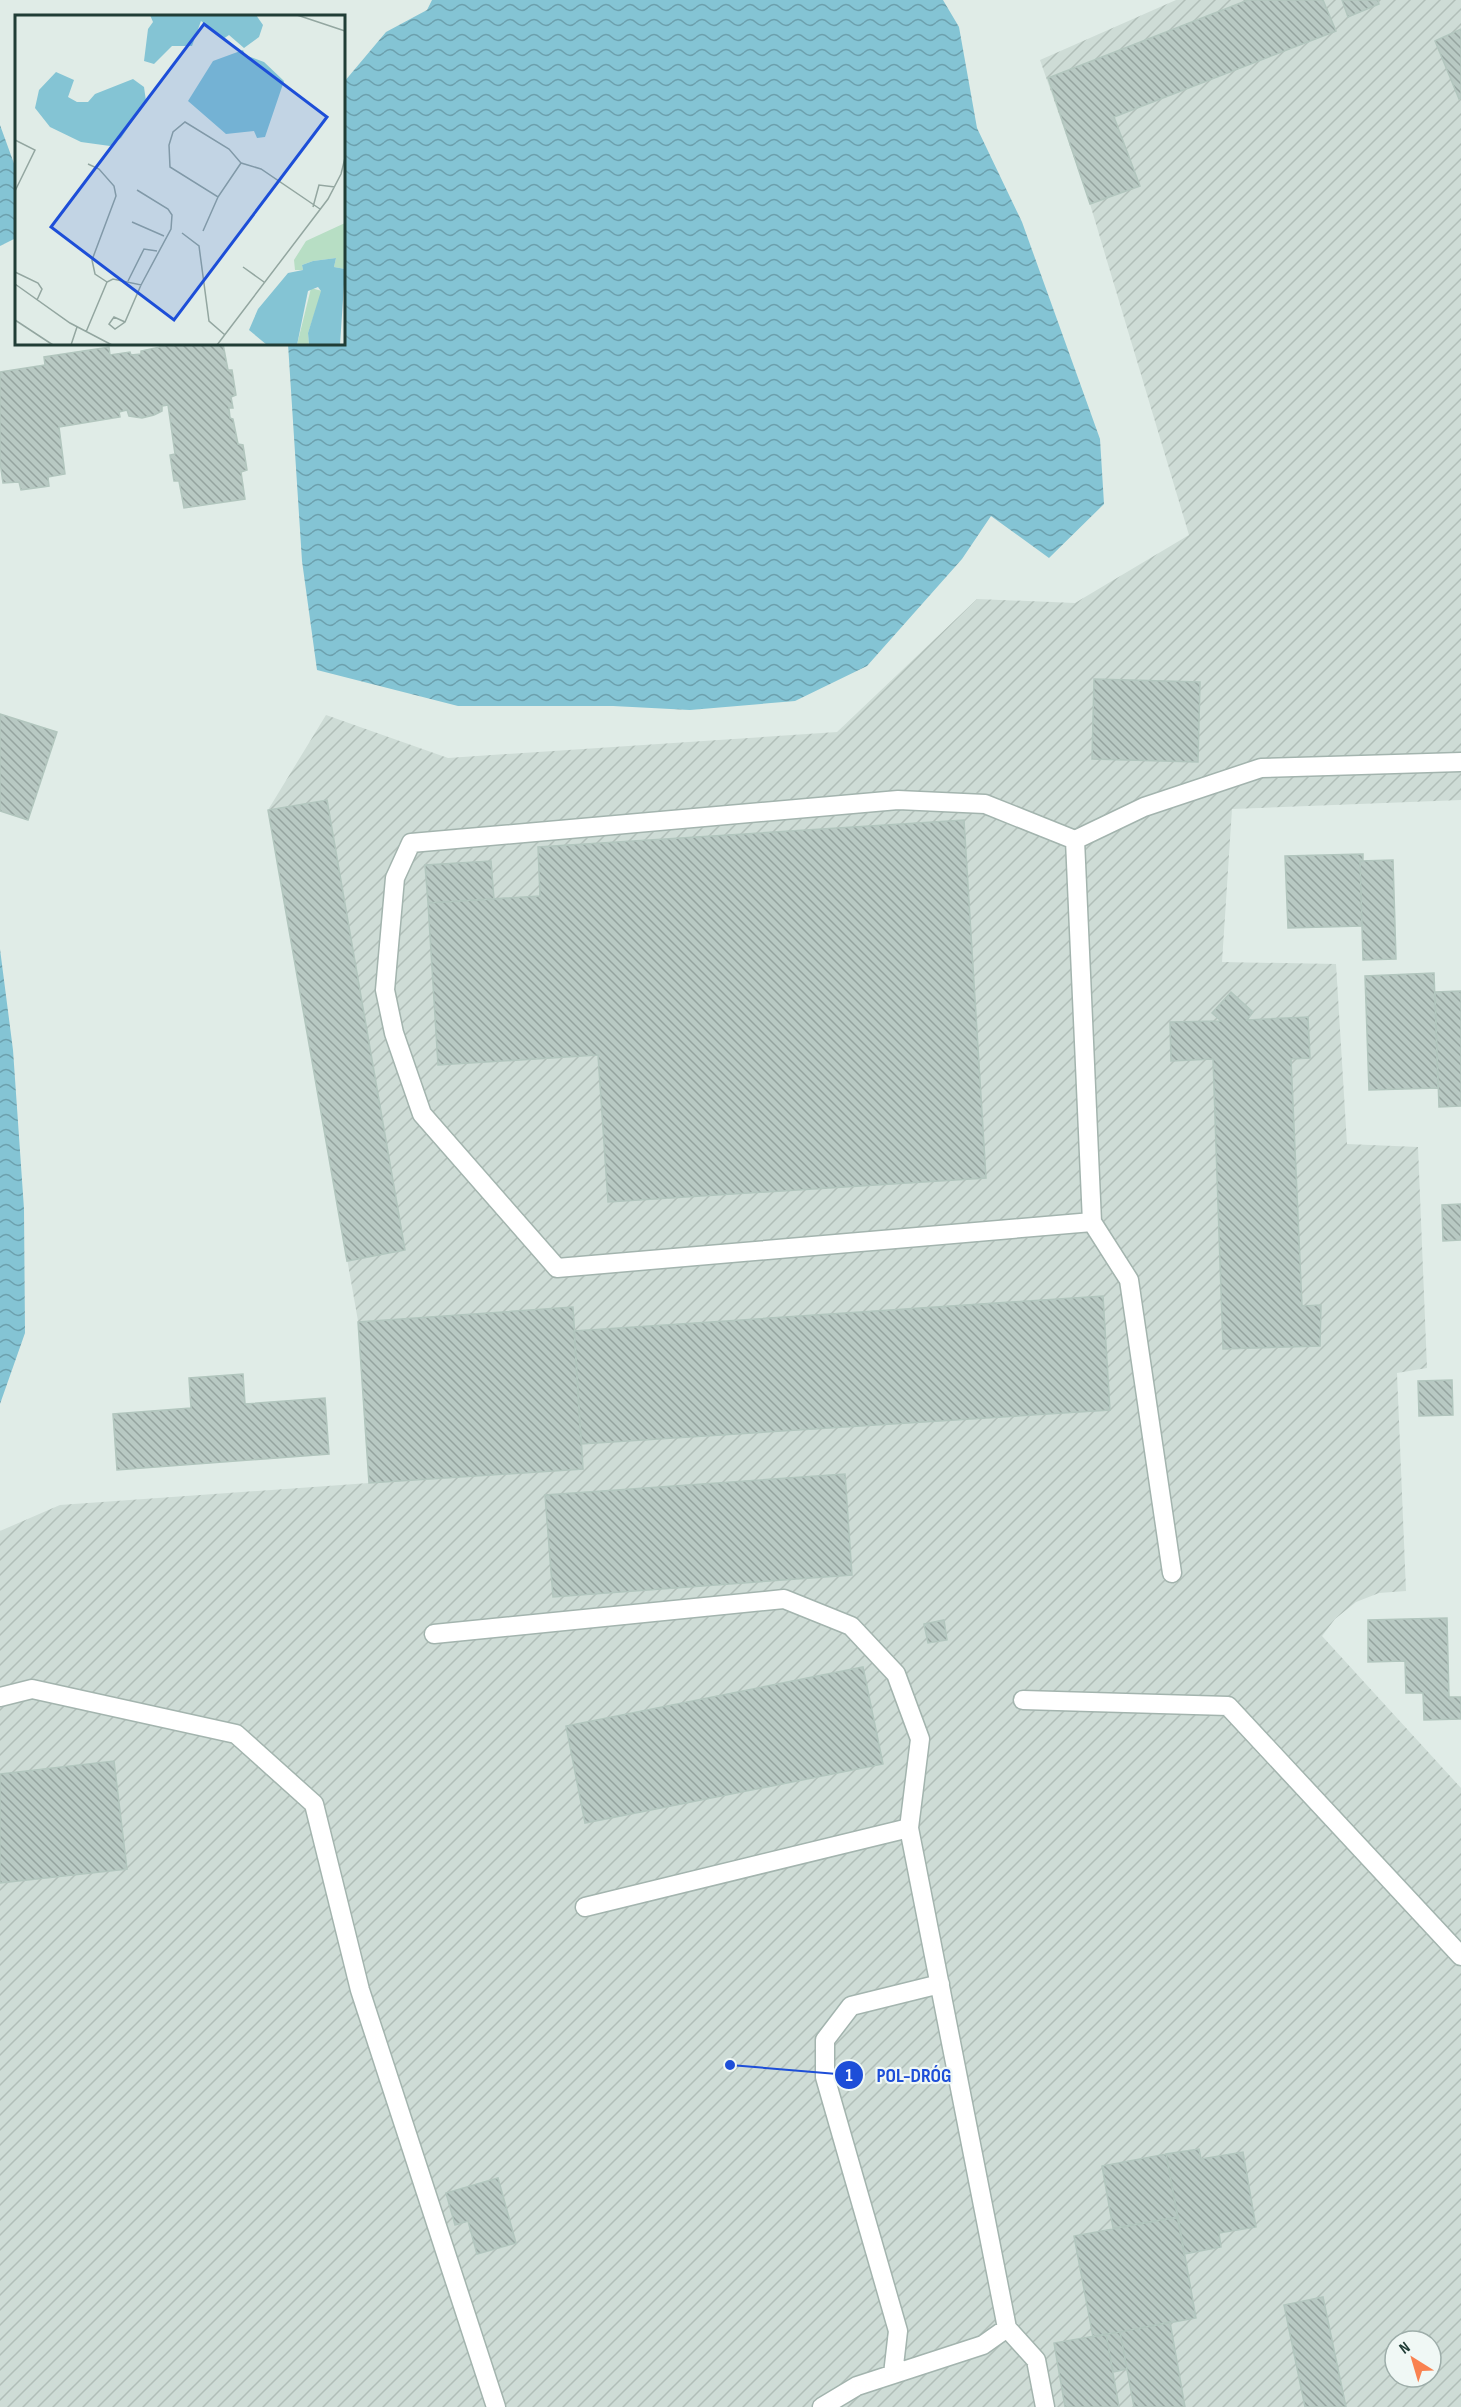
<svg xmlns="http://www.w3.org/2000/svg" width="1461" height="2407" font-family="'Sofia Sans Condensed',sans-serif">
<defs>
<pattern id="industrial-furrows" width="10" height="10" patternUnits="userSpaceOnUse" patternTransform="scale(1.5)"><rect width="10" height="10" fill="#cedcd6"/><path d="M-1 1l2-2M0 10L10 0M9 11l2-2" fill="none" stroke="#b1beb8"/></pattern>
<pattern id="water-waves" width="16" height="10" patternUnits="userSpaceOnUse" patternTransform="scale(1.5)"><rect width="16" height="10" fill="#84c4d4"/><path d="M0 5q4-4 8 0t8 0" fill="none" stroke="#6ca0ad"/></pattern>
<pattern id="building-back-hatch" width="6" height="6" patternUnits="userSpaceOnUse" patternTransform="scale(1.5)"><rect width="6" height="6" fill="#b8c9c3"/><path d="M-1 5l2 2M0 0l6 6M5-1l2 2" fill="none" stroke="#95a49f"/></pattern>
</defs>
<rect width="100%" height="100%" fill="#e0ece7"/>
<!-- industrial -->
<path fill="url(#industrial-furrows)" fill-rule="evenodd" d="M1176,0H1461V800L1232,809L1222,962L1336,964L1347,1144L1418,1147L1427,1368L1397,1373L1406,1591L1379,1593L1356,1602L1335,1619L1322,1636L1461,1788V2407H0V1531L60,1505L369,1483L358,1321L268,810L326,715L448,758L837,732L977,599L1075,603L1189,535L1090,204L1040,60ZM1395,2341H1431V2377H1395Z"/>
<!-- water -->
<path fill="url(#water-waves)" d="M432,0H943L959,27L977,128L1022,222L1100,439L1104,504L1049,558L991,516L962,559L867,666L795,701L690,710L613,706H458L317,670L302,561L288,344H344V82L386,32L427,10Z
M0,125L16,169V238L0,246Z
M0,949L13,1050L24,1209L25,1333L0,1404Z"/>
<!-- building -->
<path fill="url(#building-back-hatch)" stroke="#b2c6be" stroke-width="1.5" d="M1248,0H1323L1336,31L1114,117L1140,186L1090,204L1048,78Z
M1342,0H1378L1379,4L1348,17Z
M1461,29V98L1459,99L1435,41Z
M160,344H223L228,370H232L236,395L231,397L233,408H229L230,418L233,419L238,444L243,445L247,470L241,472L245,499L184,508L179,481H174L170,455L175,454L168,405L162,406V411L154,415L142,418L129,416L127,410L119,412L120,417L59,427L65,474L48,477L49,486L21,490L19,482L3,483L0,462V372L45,365L44,357L109,347L110,355L130,352L131,355L141,354V351L160,347Z
M1094,679L1200,682L1198,762L1092,759Z
M0,714L57,732L28,820L0,811Z
M327,800L405,1250L347,1261L268,810Z
M964,820L986,1178L608,1202L598,1055L438,1065L428,903L540,896L538,847Z
M1363,854V861H1360L1362,926L1288,928L1285,856Z
M1393,860L1396,959L1363,960L1360,861Z
M491,861L494,899L428,903L425,865Z
M1434,973L1438,1088L1369,1090L1365,976Z
M1461,991V1106L1439,1107L1435,992Z
M1231,992L1253,1012L1247,1020L1308,1017L1310,1058L1291,1059L1302,1306L1321,1305L1320,1346L1223,1349L1213,1059L1171,1061L1170,1022L1221,1021L1212,1013Z
M1461,1204V1240L1443,1241L1442,1205Z
M1103,1296L1110,1410L581,1444L574,1331Z
M573,1307L583,1469L369,1483L358,1322Z
M243,1374L245,1404L325,1398L329,1454L117,1470L113,1414L191,1408L189,1378Z
M1452,1380L1453,1415L1419,1416L1418,1381Z
M845,1474L852,1575L553,1597L545,1495Z
M1447,1618L1449,1697H1461V1719L1424,1720L1423,1693H1406L1405,1661L1368,1662V1620Z
M944,1620L947,1640L928,1643L924,1624Z
M863,1667L883,1764L585,1823L566,1726Z
M114,1761L127,1869L0,1883V1774Z
M1199,2149L1201,2159L1243,2152L1256,2227L1219,2233L1221,2247L1184,2254L1166,2154Z
M1166,2154L1178,2217L1113,2228L1102,2166Z
M498,2178L516,2243L477,2254L468,2221L455,2225L446,2193Z
M1178,2217L1196,2318L1093,2337L1074,2236Z
M1323,2297L1346,2407H1305L1284,2305Z
M1170,2322L1185,2407H1134L1120,2332Z
M1120,2332L1127,2369L1113,2372L1106,2334Z
M1106,2334L1119,2407H1065L1054,2343Z"/>
<g fill="none" stroke-linecap="round" stroke-linejoin="round">
<defs>
<path id="service" d="M1075,840L985,804L898,800L411,843L395,878L385,990L394,1033L422,1114L557,1268L1092,1222L1075,840L1144,807L1261,768L1461,762
M1092,1222L1129,1280L1172,1573
M434,1634L784,1599L851,1626L896,1674L920,1739L909,1828L1007,2328L983,2345L857,2386L822,2407
M0,1697L32,1689L236,1734L314,1804L360,1990L496,2407
M1023,1700L1228,1706L1461,1956
M585,1907L909,1828
M1007,2328L1036,2360L1045,2407
M893,2374L898,2331L825,2077V2040L851,2006L940,1984"/>
</defs>
<!-- service casing -->
<use href="#service" stroke="#a3b4ae" stroke-width="21"/>
<!-- service -->
<use href="#service" stroke="#fff" stroke-width="18"/>
</g>
<!-- overview -->
<g transform="translate(15 15)">
<rect width="330" height="330" fill="#e0ece7"/>
<path d="M330,208V254L319,252L321,243L298,246L287,250L288,255H280L279,245L291,226ZM296,273L307,276L293,318L294,330H282Z" fill="#b7dec4"/>
<path d="M135,0H241L248,10L244,22L229,33L214,20L208,24L186,6L177,31H157L139,49L129,46L133,14L138,7ZM228,35L230,40L249,47L269,66L250,122L242,123L239,116L211,119L173,86L198,46ZM41,57L59,65L53,82L62,87H73L80,79L118,64L129,72L131,86L106,123L95,131L66,127L35,112L20,93L24,75ZM321,243L319,252L330,254L325,330H294L293,318L306,276L303,272L293,276L282,330H252L234,315L243,294L273,258L288,255L287,250L298,246Z" fill="#84c4d4"/>
<path fill="none" stroke="#93a6a0" stroke-width="1.5" d="M282,0L330,16M0,125L20,135L0,176M226,148L214,134L170,107L158,117L154,130L155,152L203,182L226,148L246,154L305,194M73,149L84,154L99,171L101,181L77,245L80,259L92,267M298,192L304,170L320,172M117,207L149,221M188,216L203,182M167,218L184,231L194,306L210,320M228,252L249,267M0,257L23,268L27,274L22,285M113,266L129,234L142,236M0,269L55,308L97,330M0,305L38,330M110,307L99,302L94,309L100,314L110,307L126,270M71,317L92,267L98,264L126,270L156,214L157,200L153,194L122,175M56,330L62,312M202,330L313,184L326,159L330,143"/>
<path fill="#1d4ed8" fill-opacity="0.15" stroke="#1d4ed8" stroke-width="3" d="M189,9L312,102L159,305L36,212Z"/>
<rect width="330" height="330" fill="none" stroke="#203d36" stroke-width="3"/>
</g>
<!-- callouts -->
<path fill="none" stroke="#1d4ed8" stroke-width="2" d="M730 2065L849 2075"/>
<g fill="#1d4ed8" stroke="#f0f8f5" stroke-width="2">
<circle cx="730" cy="2065" r="6"/>
<circle cx="849" cy="2075" r="15"/>
</g>
<g font-size="18" text-anchor="middle" font-weight="bold" fill="#fff">
<text x="849" y="2081">1</text>
</g>
<g font-size="20" text-anchor="middle" font-weight="bold" fill="#1d4ed8" stroke="#f0f8f5" stroke-width="4.5" stroke-linejoin="round" paint-order="stroke">
<text x="914" y="2082">POL-DRÓG</text>
</g>
<!-- north arrow -->
<g transform="translate(1413 2359) rotate(323)"><circle r="28" fill="#f0f8f5" stroke="#9dada9" stroke-width="1.5"/>
<path d="M0-4.5L10 22L0 15L-10 22Z" fill="#f98250"/>
<text y="-9" font-size="16" font-weight="bold" text-anchor="middle" fill="#203d36">N</text>
</g>
</svg>
